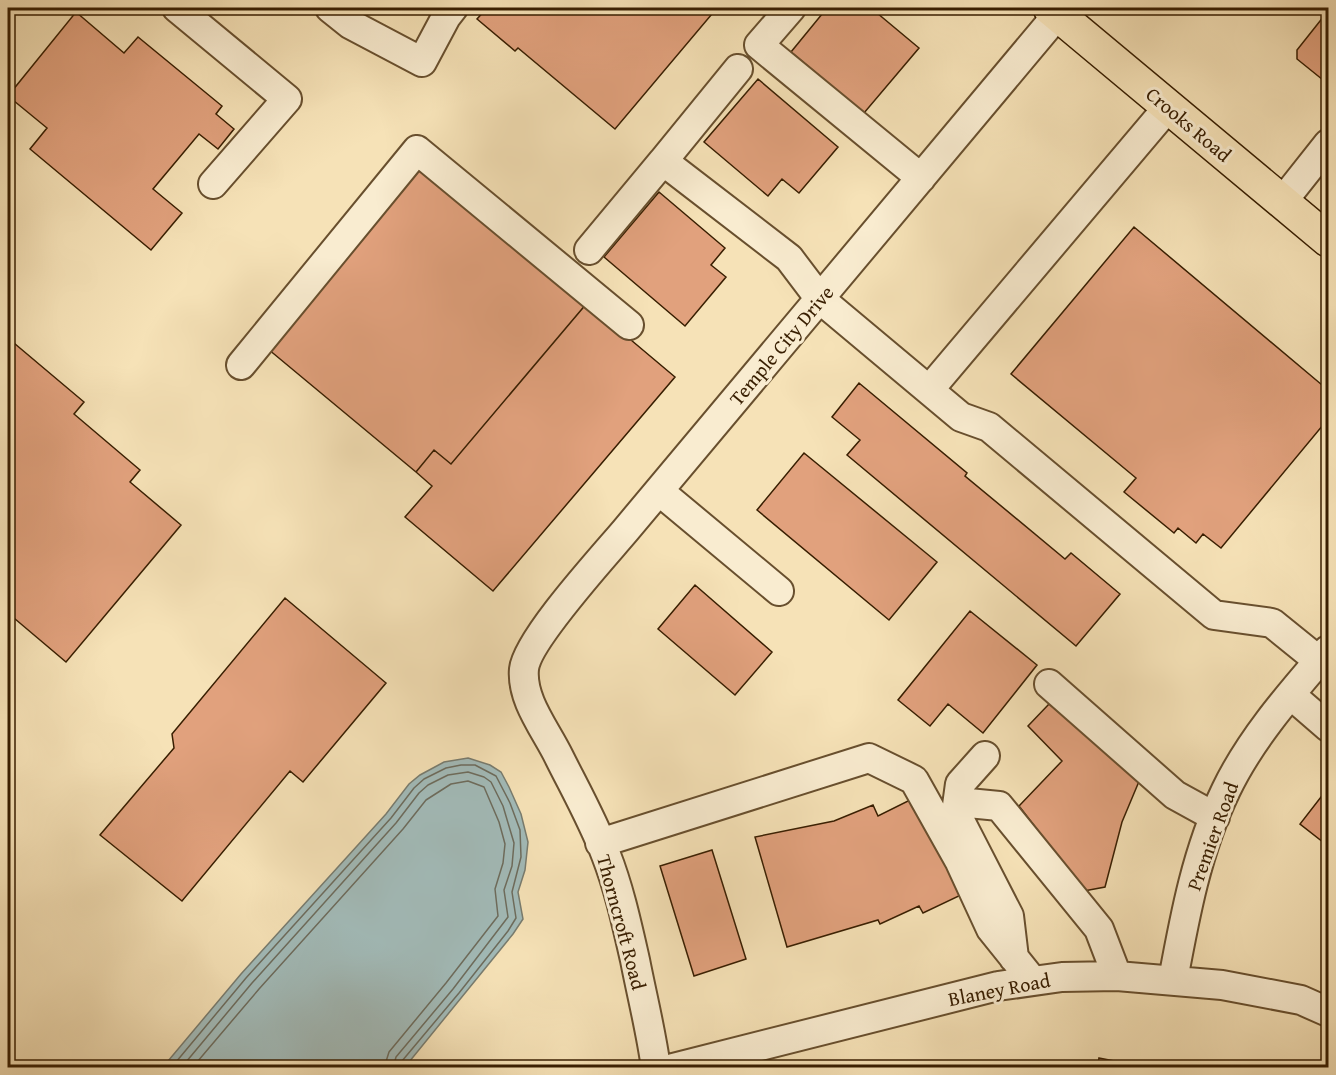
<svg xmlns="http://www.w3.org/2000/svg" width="1336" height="1075" font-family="'Gentium Book Plus',serif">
<rect width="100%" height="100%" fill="#f6e2b7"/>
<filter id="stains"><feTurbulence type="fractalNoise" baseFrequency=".00333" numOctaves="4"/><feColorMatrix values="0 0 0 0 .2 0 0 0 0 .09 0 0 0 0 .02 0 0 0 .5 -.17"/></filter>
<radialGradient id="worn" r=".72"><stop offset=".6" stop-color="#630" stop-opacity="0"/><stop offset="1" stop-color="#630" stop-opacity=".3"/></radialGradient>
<!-- water -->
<path fill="#a2bbb9" stroke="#787c6f" stroke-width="1.5" d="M468,758L490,765L501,772L509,787L521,814L528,842L525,870L518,892L523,919L513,934L405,1067H163L241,974L386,814L409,784L420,775L444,762Z"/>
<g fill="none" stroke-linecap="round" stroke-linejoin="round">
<!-- shore -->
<path stroke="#6d6c5d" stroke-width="1.5" d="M171,1068L246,978L391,818L414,788L424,779L446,768L461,765H475L496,776L510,803L520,830L521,857L512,892L516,918L508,931L459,993L402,1061L401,1068
M181,1068L252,983L396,823L419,793L428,785L448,775L468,772L484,777L491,782L503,806L514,843L512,866L504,890L508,917L453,989L396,1057L393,1068
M192,1068L259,989L403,829L426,800L451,784L468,781L484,787L499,822L505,844L503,863L495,889L498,916L446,983L389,1052L384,1068"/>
</g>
<!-- building -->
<path fill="#e1a17d" stroke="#381e01" stroke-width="1.5" d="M487,8H717L615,129L518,48L515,51L477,19Z
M827,8H871L919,48L864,113L791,52Z
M1328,11V84L1297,59V50Z
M76,12L124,53L138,37L222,106L216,114L234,129L218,149L199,134L153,189L182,213L151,250L30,149L47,128L8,96Z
M758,79L838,147L799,193L782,179L768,196L704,142Z
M422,162L587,303L451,464L434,450L416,472L268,349Z
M659,192L725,248L711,265L726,277L685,326L604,257Z
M1134,227L1328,390V419L1221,548L1203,534L1196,543L1178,528L1174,533L1124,492L1136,478L1011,374Z
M587,303L675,377L493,591L405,517L432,486L416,472L434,450L451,464Z
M8,338L84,402L74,414L140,470L130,482L181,525L66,662L8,613Z
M859,383L967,473L965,476L1065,559L1071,553L1120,594L1076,646L847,455L860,440L832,417Z
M804,453L937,562L889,620L757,510Z
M695,585L772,652L735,695L658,629Z
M285,598L386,683L303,782L290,771L182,901L100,835L174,748L172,734Z
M970,611L1037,665L983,733L948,704L930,726L898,700Z
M1049,704L1140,779L1122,822L1105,887L1084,891L1019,806L1062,761L1028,726Z
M1328,788V846L1300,824Z
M914,798L961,895L923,913L919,906L880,924L878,920L787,947L755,837L834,821L873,805L878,816Z
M712,850L746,959L694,976L660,866Z
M1099,1058L1150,1068H1097Z"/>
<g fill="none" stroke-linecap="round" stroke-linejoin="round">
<defs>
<path id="minor" d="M177,8L287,99L213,184
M330,8L350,24L422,62L446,17L453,8
M791,8L759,45L921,178
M738,69L663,161L789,258L820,299L961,417L989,427L1214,615L1272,623L1319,661
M1282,202L1328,144
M589,250L663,161
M241,365L417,150L629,325
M929,390L1169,106
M659,491L779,591
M1049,684L1175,795L1215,817
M1291,695L1328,727
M985,756L960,784L956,813L1009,916L1014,958
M958,802L999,806L1099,929L1117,976
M600,843L869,758L914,780L960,862L991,929L1032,980
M1173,980C1185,915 1197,850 1226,790C1251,738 1291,693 1328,650
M656,1068C651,1031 642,996 635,960C627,925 619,888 606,855C593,821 575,789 559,757C546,730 521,700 524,669C527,640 603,557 625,531L1063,8
M673,1068L998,986L1062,977L1117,976L1222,985L1301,1000L1328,1012"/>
<path id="major" d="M1050,8L1328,240"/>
</defs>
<!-- minor casing -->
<use href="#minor" stroke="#684f2e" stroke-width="32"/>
<!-- major casing -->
<use href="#major" stroke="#381e01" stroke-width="36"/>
<!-- minor -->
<use href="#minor" stroke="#f9ecd0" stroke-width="28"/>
<!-- major -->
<use href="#major" stroke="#f6e2b7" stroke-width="33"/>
</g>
<g text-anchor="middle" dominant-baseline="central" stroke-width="6" stroke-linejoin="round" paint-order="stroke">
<!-- street labels -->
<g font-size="20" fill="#381e01" stroke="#f9ecd0">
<text transform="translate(1189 124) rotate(40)">Crooks Road</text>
<text transform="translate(781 345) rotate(-50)">Temple City Drive</text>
<text transform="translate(1212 836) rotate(-70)">Premier Road</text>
<text transform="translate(622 922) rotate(75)">Thorncroft Road</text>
<text transform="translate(999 989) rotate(-11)">Blaney Road</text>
</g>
</g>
<!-- margin -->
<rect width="1336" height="1075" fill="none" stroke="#f6e2b7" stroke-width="30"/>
<rect x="9" y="9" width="1318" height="1057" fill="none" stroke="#381e01" stroke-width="3"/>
<rect x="15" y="15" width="1306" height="1045" fill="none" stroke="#381e01" stroke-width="1.5"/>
<rect width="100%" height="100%" filter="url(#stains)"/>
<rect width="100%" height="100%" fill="url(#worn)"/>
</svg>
